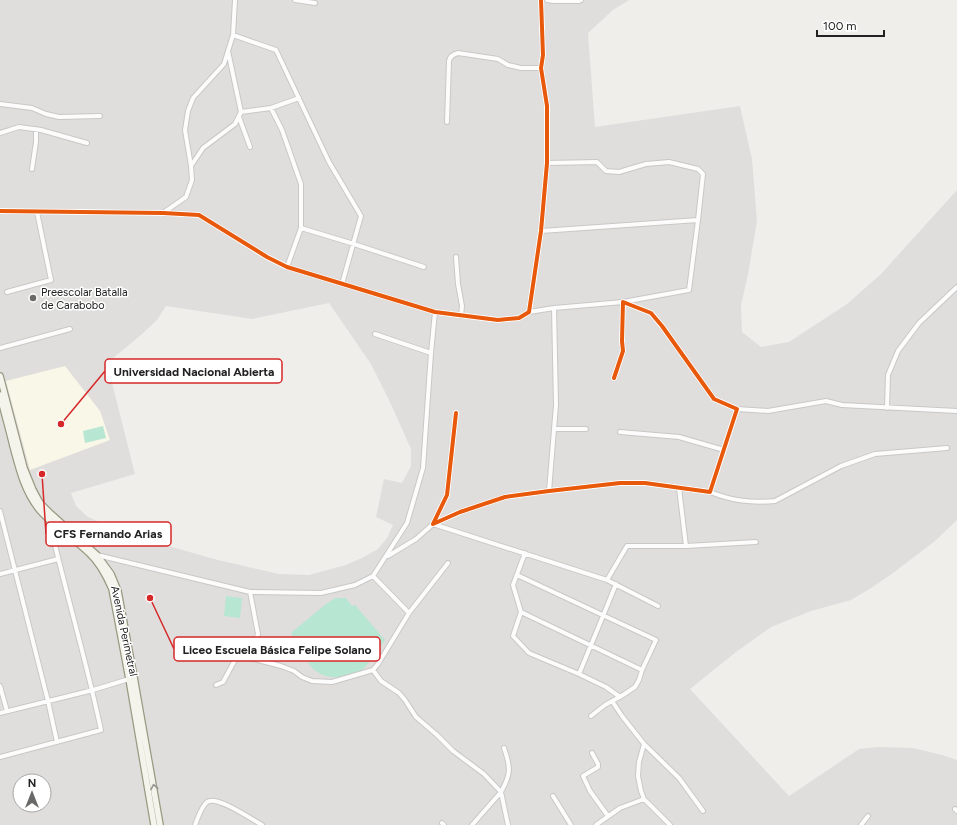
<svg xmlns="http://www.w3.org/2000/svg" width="957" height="825" font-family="Figtree,sans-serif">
<rect width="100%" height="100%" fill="#f0eeeb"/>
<!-- residential -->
<path fill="#dfdedc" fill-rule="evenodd" d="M0,0H629L613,10L588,33L595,127L740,106L752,159L757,221L748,274L741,305L742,332L761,347L789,342L847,304L881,274L957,190V520L935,541L893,573L871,588L851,600L811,611L771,627L736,652L690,689L789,796L859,749L879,747L913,748L942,755L957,760V825H0ZM329,303L371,364L389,400L411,449V466L402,483L384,479L376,517L393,525L387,538L378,549L364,557L346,565L309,575L279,574L214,559L130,535L88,517L76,506L71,493L135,474L107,363L141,335L157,320L166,306L252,319ZM20,781H44V805H20Z"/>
<!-- education -->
<path fill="#f8f7e8" d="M65,366L100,411L110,440L30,470L6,381Z"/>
<!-- pitch -->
<path fill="#b7e6d2" d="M103,426L106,438L85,443L83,431Z
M226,596L242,598L240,618L224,616Z
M335,598H346L352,606L355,605L385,640C378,650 371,661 363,669C349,681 321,681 310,665C303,655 297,644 291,633L326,604Z"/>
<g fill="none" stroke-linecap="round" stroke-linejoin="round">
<defs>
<path id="street" d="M295,0L315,3
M547,0L554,1H579L581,0
M233,35L276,50L329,162L361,216L342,284
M0,104L32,108L46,114L59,117L100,116
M271,108L282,130L301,184V228L287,267
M241,112L271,108L299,98
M239,117L250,147
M447,122L449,61C450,56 454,54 458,53L498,59L508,65L521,68H541
M0,133L19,127L41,130L87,143
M547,163L597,162L606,171L619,172L646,164L669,162L698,169L703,174L698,220
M191,166L203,148L235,124L241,112L228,51
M32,169L36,142V129
M0,211L163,213L199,215L267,257L287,267L435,312L498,320L519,318L529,312L541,231L547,163V106L541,68L543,55L541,0
M163,213L186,197L192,180L191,166L185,130L188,111L193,98L224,64L233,35L235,0
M301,228L354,244L424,267
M456,257L458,284L462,306L461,316
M7,292L51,280L37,212
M529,312L554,308L623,302L689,290L698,220L541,231
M375,334L431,353
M0,348L70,329
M887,408L888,375L898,351L919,323L957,287
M737,409L768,411L826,401L842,405L957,411
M456,413L447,495L433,524L460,512L505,497L549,491L620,483H645L710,492L737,409L714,399L662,326L651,313L623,302L622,341L623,351L614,378
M554,429H586
M620,432L679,437L724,450
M679,488L686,546L756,542
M549,491L556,405L554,308
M710,492C733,501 751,503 775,501L841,466L875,454L947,448
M0,511L48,701L57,742
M97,555L250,592L321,593L355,585L373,576L407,523L423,468L431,353L435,312
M388,556L416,539L433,524L607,580L627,546H686
M0,574L58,559
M517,575L656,640L642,670L521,612L513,585L525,553
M607,580L658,606
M250,592L258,634L250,658L281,666L294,671L302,677L312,681L332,682L373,670L378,664L409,613L373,576
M521,612L513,636L529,653L579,674L606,687L620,697
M409,613L448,563
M373,670L381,681L399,693L405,700L416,717L437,735L453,751L484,774L501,792L472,825
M579,674L603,616L616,584
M216,685L223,682L235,660L237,658H250
M0,686L7,711
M612,701L622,716L644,744L679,778L703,811
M0,713L93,690L129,679
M591,716L605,705L623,695L635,687L639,680L642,670
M644,744L639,762L638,776L641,791L644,799L670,825
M504,748C511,768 511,774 501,792L508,825
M592,753L598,764V767L583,776L590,791L608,816
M0,757L101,730C86,659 65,590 49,520
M553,796L571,825
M955,809L957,811
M442,823L444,825
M195,825C198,818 201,807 207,802C217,795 251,819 262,825
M596,825L620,808L644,799
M861,825L868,816"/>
<path id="secondary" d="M0,376L24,468L33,490L40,503L50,513L97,555L111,574L118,591L134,677L160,825
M0,395C4,412 9,429 13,446C19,468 24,490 38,508C52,526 73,537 89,553C100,563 106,575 112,589L129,679L154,825"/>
</defs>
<!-- street casing -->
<use href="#street" stroke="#c9c8c7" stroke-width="6"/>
<!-- secondary casing -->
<use href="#secondary" stroke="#999a82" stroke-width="8"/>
<!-- street -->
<use href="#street" stroke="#fdfcfc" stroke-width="4"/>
<!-- secondary -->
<use href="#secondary" stroke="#f4f4ed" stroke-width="5.5"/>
<defs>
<path id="cycleway" d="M0,211L163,213L199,215L267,257L287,267L435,312L498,320L519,318L529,312L541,231L547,163V106L541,68L543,55L541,0
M456,413L447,495L433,524L460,512L505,497L549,491L620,483H645L710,492L737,409L714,399L662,326L651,313L623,302L622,341L623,351L614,378"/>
</defs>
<!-- cycleway casing -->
<use href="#cycleway" stroke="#fff" stroke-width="6"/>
<!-- cycleway -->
<use href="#cycleway" stroke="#e8590c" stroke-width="4"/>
</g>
<!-- one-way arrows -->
<defs><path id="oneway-chevron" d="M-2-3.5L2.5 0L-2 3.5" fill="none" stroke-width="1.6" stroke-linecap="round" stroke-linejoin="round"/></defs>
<use stroke="#969692" href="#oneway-chevron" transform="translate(154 787) rotate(-100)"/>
<!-- markers -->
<circle fill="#6a6968" stroke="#fff" stroke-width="1.5" cx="33" cy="298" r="4"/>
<g text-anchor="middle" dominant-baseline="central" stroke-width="3" stroke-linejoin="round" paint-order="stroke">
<!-- poi labels -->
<g font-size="11" fill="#222" stroke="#fff" text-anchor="start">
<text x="41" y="292">Preescolar Batalla<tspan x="41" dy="13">de Carabobo</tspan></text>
</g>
<!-- street labels -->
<g font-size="11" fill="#222" stroke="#fff">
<text transform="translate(124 631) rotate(78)">Avenida Perimetral</text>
</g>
</g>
<!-- callouts -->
<path fill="none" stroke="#d62828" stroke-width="1.5" d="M61 424L105 371M42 474L46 534M150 598L174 649"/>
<g fill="#d62828" stroke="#fff" stroke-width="1.5">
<circle cx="61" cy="424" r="4"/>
<circle cx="42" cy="474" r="4"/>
<circle cx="150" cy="598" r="4"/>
</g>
<g fill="#fff" stroke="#d62828" stroke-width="1.5">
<rect x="105" y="359" width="177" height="24" rx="4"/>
<rect x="46" y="522" width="125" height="24" rx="4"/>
<rect x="174" y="637" width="206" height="24" rx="4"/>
</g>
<g font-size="12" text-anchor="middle" font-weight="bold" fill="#222">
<text x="194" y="376">Universidad Nacional Abierta</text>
<text x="108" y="538">CFS Fernando Arias</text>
<text x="277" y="654">Liceo Escuela Básica Felipe Solano</text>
</g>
<!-- north arrow -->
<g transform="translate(32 793)"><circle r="19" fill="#ffffff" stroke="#a7a7a7"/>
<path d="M0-3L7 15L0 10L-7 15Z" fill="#6a6968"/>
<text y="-6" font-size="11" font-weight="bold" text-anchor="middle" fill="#222222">N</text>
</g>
<!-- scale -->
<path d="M817 30v6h67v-6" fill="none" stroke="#222222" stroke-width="2"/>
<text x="823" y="30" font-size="12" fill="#222222" stroke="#ffffff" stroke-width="3" paint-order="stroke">100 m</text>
</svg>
